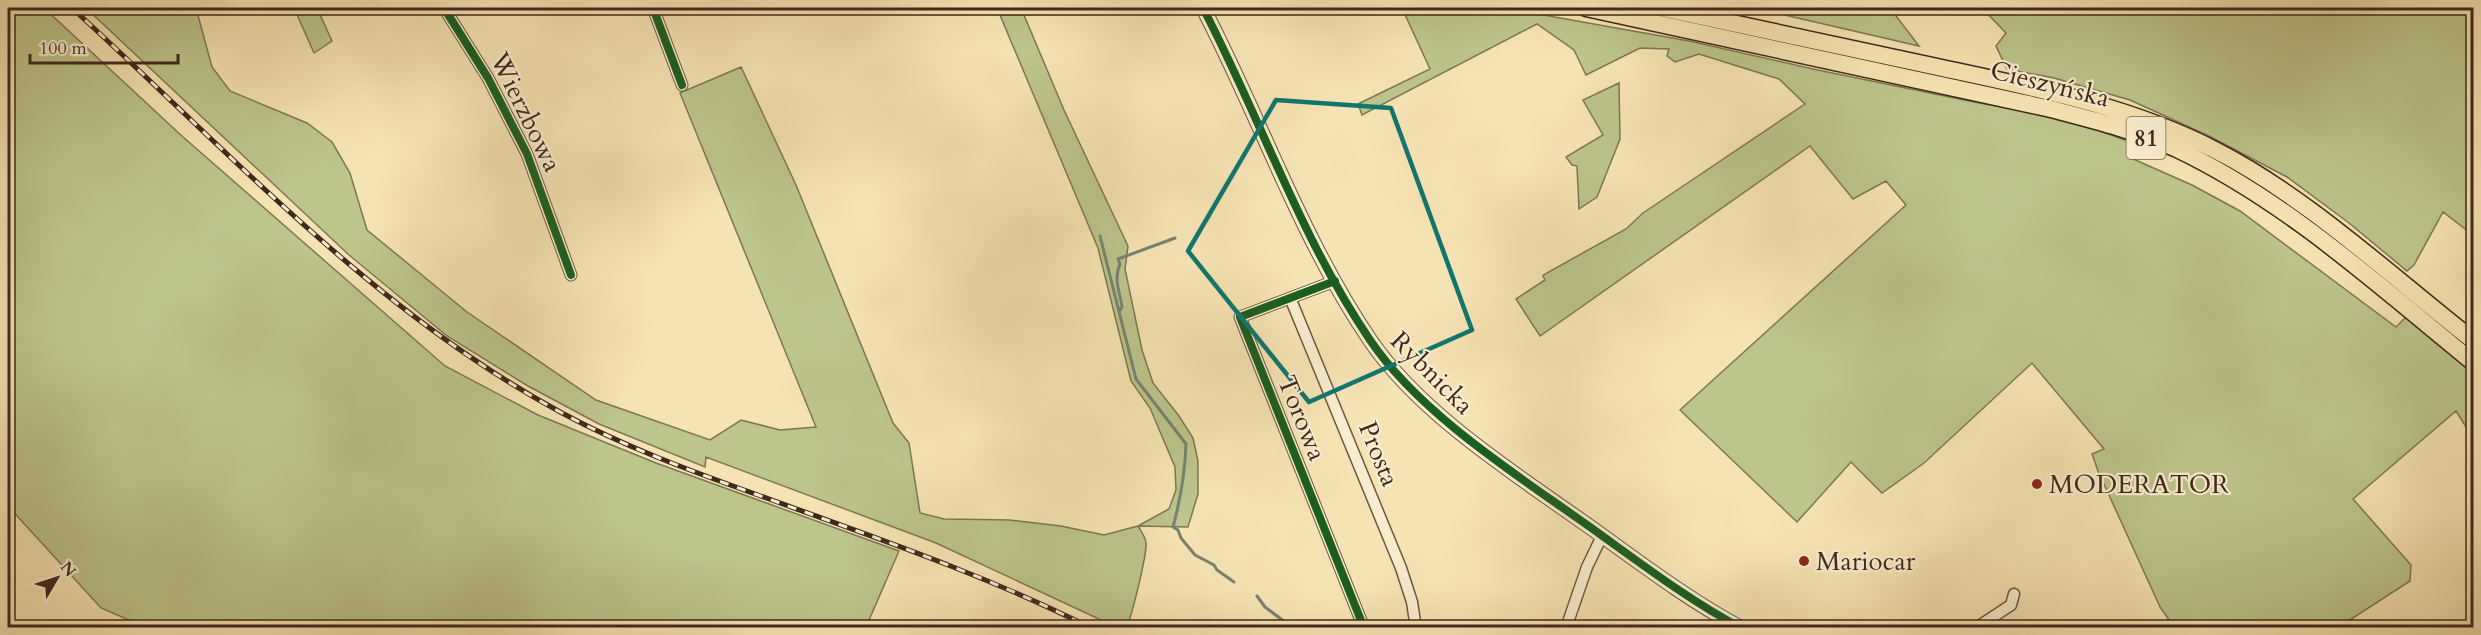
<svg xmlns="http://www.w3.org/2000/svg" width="2481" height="635" font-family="Cardo,serif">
<rect width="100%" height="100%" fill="#f6e3b3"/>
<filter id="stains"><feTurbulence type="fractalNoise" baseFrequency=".00333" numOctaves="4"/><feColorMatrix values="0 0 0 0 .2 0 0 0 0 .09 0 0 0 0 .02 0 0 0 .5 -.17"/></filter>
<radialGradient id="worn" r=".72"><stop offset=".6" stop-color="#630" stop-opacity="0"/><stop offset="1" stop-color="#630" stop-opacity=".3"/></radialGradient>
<!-- green -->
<path fill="#bdc48c" stroke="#7e7654" stroke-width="1.5" d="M8,8H44L183,137L445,366L538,415L656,463L899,551L866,627L147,628L101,608L8,506Z
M86,8H196L212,67L230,91L307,123L332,142L350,173L367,230L467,312L596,400L710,440L741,420L780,430L816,427L680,93L741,67L796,185L893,423L909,443L920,513L944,519L1010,520L1061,526L1104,535L1138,526L1169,509L1176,490L1175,467L1150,408L1131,381L1098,248L997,8H1021L1064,110L1128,246L1125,269L1142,350L1153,383L1179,416L1193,438L1198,461V494L1188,527L1138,526C1141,531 1146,538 1146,543C1147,554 1131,621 1126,627H1116L936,543L706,457L705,467L599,424L528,386L447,336L349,255Z
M294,8H317L332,41L314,53Z
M1402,8H1505L1689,41L1813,69L1974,102L2065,118L2136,144L2131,158L2192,185L2240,211L2396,327L2406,317L2473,372V438L2456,411L2353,499L2411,565L2410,581L2339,627H2174L2160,607L2098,471L2092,454L2104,449L2032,363L1924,463L1882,493L1851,462L1797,522L1680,410L1906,205L1886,181L1853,199L1810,146L1540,336L1516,299L1545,280L1543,276L1545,274L1626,229L1643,213L1805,104L1779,79L1699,54L1675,62L1667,56L1669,49L1640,48L1586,75L1574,50L1537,24L1362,115L1358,104L1430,69Z
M1754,8H1890L1919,46Z
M1982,8H2473V235L2443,212L2414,265L2407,271L2349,223L2287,177L2209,136L2130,100L2054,78L2007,69L1996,46L2006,33Z
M1619,83L1620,139L1597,197L1579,209L1577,166L1572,165L1566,157L1603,135L1583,100Z"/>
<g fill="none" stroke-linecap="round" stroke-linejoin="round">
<!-- stream -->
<path stroke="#778271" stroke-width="3" d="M1100,236L1136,379L1186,444C1185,472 1180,501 1173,527L1178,530L1181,538L1195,555L1214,565L1217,570L1234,582
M1119,312L1122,307C1120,292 1113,279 1120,264L1118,259L1175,238
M1257,596L1265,607L1293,628"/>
<defs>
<path id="minor" d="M444,8L488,78L527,154L571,275
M653,8L682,85
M1335,281L1240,317L1364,628
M1291,300L1401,568L1412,602L1416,628
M8,517L9,514
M1131,627L1132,628
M1566,628L1587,567L1602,536
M1976,628L2011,605L2014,594"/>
<path id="tertiary" d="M1203,8C1260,117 1300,237 1370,340C1420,414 1517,475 1590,527C1639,562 1687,599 1741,628"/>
<path id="primary" d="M1586,8L2051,109C2093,120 2137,131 2177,149C2288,202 2379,286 2474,363
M1662,8C1756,28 1849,48 1942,68C2035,88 2130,106 2215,150C2307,197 2392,277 2474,341"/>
</defs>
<!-- minor casing -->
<use href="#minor" stroke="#6d5742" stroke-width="13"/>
<!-- tertiary casing -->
<use href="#tertiary" stroke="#6d5742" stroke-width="16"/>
<!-- primary casing -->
<use href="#primary" stroke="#3f281c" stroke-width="19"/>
<!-- minor -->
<use href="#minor" stroke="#f9edce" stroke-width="10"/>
<!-- tertiary -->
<use href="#tertiary" stroke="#f9edce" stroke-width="14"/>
<!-- primary -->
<use href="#primary" stroke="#f6e3b3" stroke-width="16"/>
<defs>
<path id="rail" d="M72,8C229,151 373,311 562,413C625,447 691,471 758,495C870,536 984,574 1091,628"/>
</defs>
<!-- rail casing -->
<use href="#rail" stroke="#3f281c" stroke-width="5"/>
<!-- rail -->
<use href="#rail" stroke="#f9edce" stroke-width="3" stroke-dasharray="9" stroke-linecap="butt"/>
<defs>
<path id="cycleway" d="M444,8L488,78L527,154L571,275
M653,8L682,85
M1203,8C1260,117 1300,237 1370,340C1420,414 1517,475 1590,527C1639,562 1687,599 1741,628
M1335,281L1240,317L1364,628"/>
</defs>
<!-- cycleway casing -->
<use href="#cycleway" stroke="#f9edce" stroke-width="11"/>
<!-- cycleway -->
<use href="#cycleway" stroke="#1b5e20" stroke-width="8"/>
</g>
<!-- marked area -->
<path fill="none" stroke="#0f766e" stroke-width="4.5" stroke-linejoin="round" d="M1276,100L1391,108L1472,330L1309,402L1188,251Z"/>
<!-- markers -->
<g fill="#8f2418" stroke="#f9edce" stroke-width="2">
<circle cx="2037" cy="484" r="6"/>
<circle cx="1804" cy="561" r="6"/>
</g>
<g text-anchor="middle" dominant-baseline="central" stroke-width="4.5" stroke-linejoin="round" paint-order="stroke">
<!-- shield labels -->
<rect fill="#f9edce" stroke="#776351" stroke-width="1.5" x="2126.5" y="117" width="39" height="42" rx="4.5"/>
<g font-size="24" font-weight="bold" fill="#3f281c">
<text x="2146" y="138">81</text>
</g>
<!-- street labels -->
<g font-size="26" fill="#3f281c" stroke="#f9edce">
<text transform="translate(2050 84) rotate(14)">Cieszyńska</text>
<text transform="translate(526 112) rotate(64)">Wierzbowa</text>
<text transform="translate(1432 373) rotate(45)">Rybnicka</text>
<text transform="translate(1302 418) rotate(68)">Torowa</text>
<text transform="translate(1379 454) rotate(68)">Prosta</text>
</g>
<!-- poi labels -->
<g font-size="26" fill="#3f281c" stroke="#f9edce" text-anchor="start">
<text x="2049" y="484">MODERATOR</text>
<text x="1816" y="561">Mariocar</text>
</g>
</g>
<!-- margin -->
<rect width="2481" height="635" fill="none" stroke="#f6e3b3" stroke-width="30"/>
<rect x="9" y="9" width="2463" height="617" fill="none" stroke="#3f281c" stroke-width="3"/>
<rect x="15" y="15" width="2451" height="605" fill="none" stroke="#3f281c" stroke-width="1.5"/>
<!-- north arrow -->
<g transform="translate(57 578) rotate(51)" stroke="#f9edce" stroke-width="4.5" paint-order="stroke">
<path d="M0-4.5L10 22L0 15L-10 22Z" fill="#3f281c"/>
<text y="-9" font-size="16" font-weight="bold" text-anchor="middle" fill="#3f281c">N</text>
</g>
<!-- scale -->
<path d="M30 54v9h148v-9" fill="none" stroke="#3f281c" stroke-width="3"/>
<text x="39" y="54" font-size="18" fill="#3f281c" stroke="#f9edce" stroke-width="4.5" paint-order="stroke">100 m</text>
<rect width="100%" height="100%" filter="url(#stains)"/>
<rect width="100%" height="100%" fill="url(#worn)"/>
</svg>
